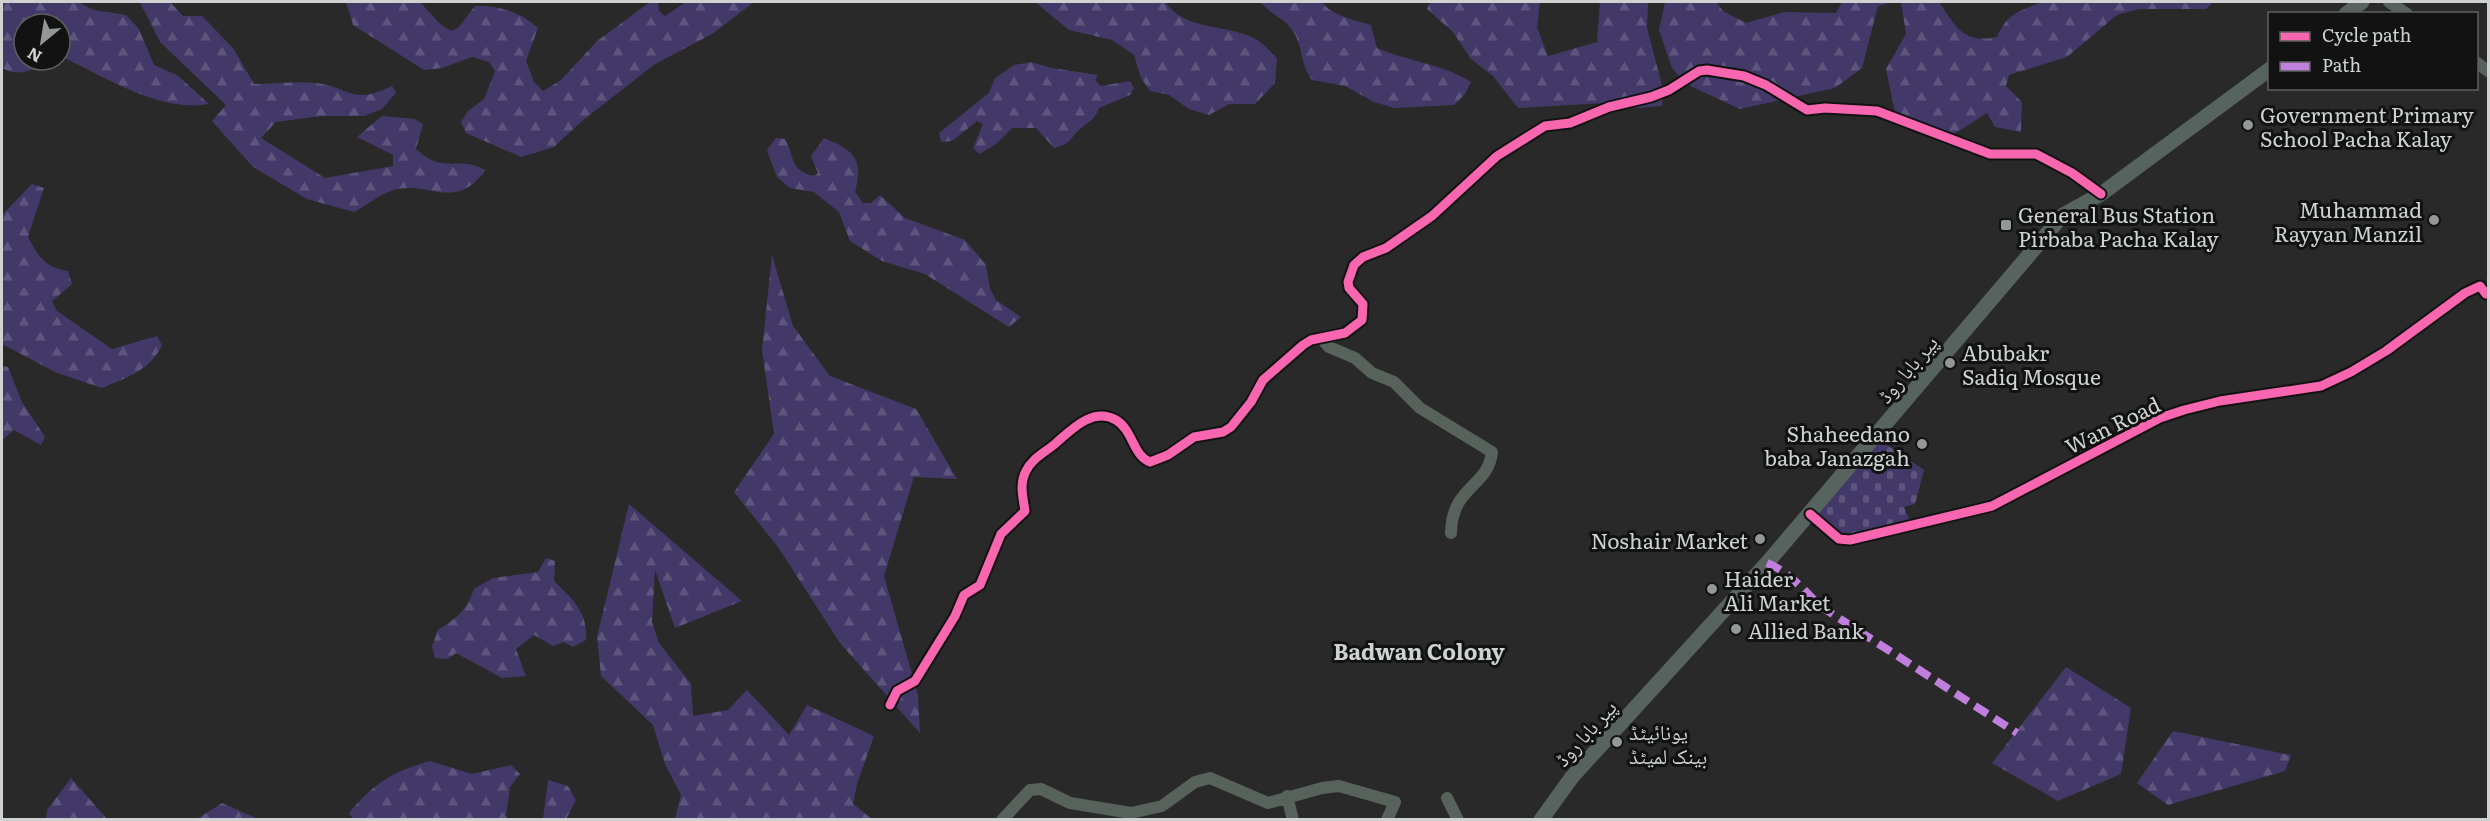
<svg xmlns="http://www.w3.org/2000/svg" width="2490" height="821" font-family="Literata,'Noto Naskh Arabic',serif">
<defs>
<pattern id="forest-firs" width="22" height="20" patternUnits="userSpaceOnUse" patternTransform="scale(1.5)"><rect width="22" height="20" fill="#433969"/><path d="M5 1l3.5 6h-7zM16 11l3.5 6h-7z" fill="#5d557d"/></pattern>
<pattern id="cemetery-stones" width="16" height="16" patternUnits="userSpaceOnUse" patternTransform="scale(1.5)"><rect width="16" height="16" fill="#433969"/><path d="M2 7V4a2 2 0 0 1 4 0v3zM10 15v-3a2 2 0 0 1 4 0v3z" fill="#5d557d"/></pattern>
</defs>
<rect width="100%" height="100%" fill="#282928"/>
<!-- forest -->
<path fill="url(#forest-firs)" d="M2,2H78L94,10L126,15L139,29L154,65L177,75L209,104C158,113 105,76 60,56V24H24V60H35L38,67C24,73 16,75 2,68Z
M140,2H170L183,16H202L233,48L254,84C274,84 295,81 315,83C352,87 350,106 392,86L396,93L382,109L364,116H321L276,122L261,138L325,178L393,166V155L357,137L382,116L415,119L423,124L416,149C443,175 457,155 485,170C455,214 427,178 391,191C378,196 365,206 354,212L307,199L253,167L212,121L226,105L160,42Z
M346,2H420L440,24L451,31L458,28L475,6C499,5 520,12 538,28L526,61L534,82L543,91L561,80L597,41L650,2H658L659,11L665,16L686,2H754L712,34L655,64L582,121L554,147L521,157L466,133L461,122L468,111L484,99L495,71L489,62L472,57L442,68L424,70L353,25Z
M1035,2H1165C1185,30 1220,24 1249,36C1261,41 1269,49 1277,59L1275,83L1255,104H1229L1209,115L1189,109L1169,95L1150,91L1141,78L1134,55L1112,40L1069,30Z
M1261,2H1322C1332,16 1355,20 1371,25L1377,48C1407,61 1443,64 1471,82L1465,94L1454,105L1394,108L1374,102L1345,86L1312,80C1299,62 1304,44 1290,27C1282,17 1269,13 1261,2Z
M1430,2H1540L1537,27L1548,56L1597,42L1600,2H1648L1647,28L1663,89L1662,106L1636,108L1604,103L1518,108L1493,76L1471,59L1453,32L1427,9Z
M1665,2H1716L1723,11L1746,23L1784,12L1836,13L1842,2H1892L1878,6L1862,68L1835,88L1740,109L1686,84L1672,68L1659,30Z
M1901,2H1939C1956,27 1963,44 1997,37C2008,12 2019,12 2042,2H2213L2206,9H2139L2117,15L2067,57L2009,75L2006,86L2022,102L2021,132L1995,127L1987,113L1954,134L1895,112L1886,69L1906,34Z
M1031,62L1052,68L1098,75L1095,80L1101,86L1130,81L1134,88L1130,95L1099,108C1096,119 1089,121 1080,129C1069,139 1072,144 1054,148L1036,128H1012L995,145L979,154L973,148L983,124L977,121L952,141L941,142L939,133L989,93L995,78L1014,65Z
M776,138L785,139C796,159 789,170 814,176L818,173L811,156L824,138C854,150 864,159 855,192L863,203H871L880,195L905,218L965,240L986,265L990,289L996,300L1021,317L1009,327L925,274L882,261L850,241L839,212L814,192L790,188L777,177L767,150Z
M32,184L44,188L28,237C39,258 45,267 68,271L72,284L52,301L57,311L112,349L157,336L162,345C151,370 126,378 102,388L55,372L2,344V215Z
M772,255L793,326L830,376L916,409L957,479L914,477L884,576L918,695L920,733L840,643L778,547L734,492L774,434L762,350Z
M2,366L8,367L22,402L45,437L41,445L14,430L2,440Z
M629,504L742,601L675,628L655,570L652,622L659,643L691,684L693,716L728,710L747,690L789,735L807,705L874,736L857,784L853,804L872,819H675L681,795L665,764L653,725L601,676L597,637Z
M546,558L555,561L554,581C573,599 588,613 586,640L573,647L563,642L553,646L534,635L516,649L526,676L502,678L456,653L448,659L435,658L432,646L438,630C457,618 467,610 474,589L493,578L538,572Z
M2066,667L2131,708L2121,774L2058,801L1992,763Z
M2173,731L2291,755L2285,771L2168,805L2137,783Z
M430,761L472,774L511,765L520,774L510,787L506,816L508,819L354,820L349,813C373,784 393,771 430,761Z
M71,778L107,819H46L47,810Z
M548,780L568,786L576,800L566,819H543Z
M222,803L258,819H260H197Z"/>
<!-- cemetery -->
<path fill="url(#cemetery-stones)" d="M1875,437L1924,470L1915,504L1904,507L1911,523L1850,540L1810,514Z"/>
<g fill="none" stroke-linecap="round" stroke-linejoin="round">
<!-- minor -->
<path stroke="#58625d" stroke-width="12" d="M2389,2L2407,14
M2476,62L2488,71
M1322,339L1329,347L1355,358L1372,373L1394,382L1420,408L1492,452C1488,488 1452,485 1451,533
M1810,514L1839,539L1850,540L1992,506L2160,418L2184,410L2220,401L2321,386L2351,372L2386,351L2465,293L2480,286L2486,294L2488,292
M890,705L897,691L915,681L955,616L964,595L980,585L1001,534L1025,511C1023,497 1019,484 1026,471C1032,458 1046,452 1056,443C1072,429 1093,407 1116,420C1133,430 1133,456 1150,462L1168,455L1194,437L1223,432L1231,427L1251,402L1263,380L1303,345L1311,340L1345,333L1362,320L1363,304L1349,288L1348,282L1354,265L1363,257L1386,248L1432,216L1497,156L1545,126L1570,123L1609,107L1651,97L1669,90L1699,71L1707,70L1744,76L1766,85L1807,110L1825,108L1877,111L1990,154H2036L2072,173L2101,194
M1287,796L1293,820
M1447,798L1458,820
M1002,820L1030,790L1041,789L1070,803L1131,813L1162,806L1195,782L1210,778L1268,803L1322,788L1339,786L1395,802L1387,820"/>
<!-- major -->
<path stroke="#57635e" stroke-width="15" d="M2346,14L2362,2
M1541,820L1572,777L1767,563L2063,215L2101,194L2270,69"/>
<!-- quiet -->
<path stroke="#c07fdc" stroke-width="8" stroke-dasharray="15 8" stroke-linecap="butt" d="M1767,563C1789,572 1804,590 1820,606L2017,733"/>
<defs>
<path id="cycleway" d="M1810,514L1839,539L1850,540L1992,506L2160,418L2184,410L2220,401L2321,386L2351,372L2386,351L2465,293L2480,286L2486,294L2488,292
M890,705L897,691L915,681L955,616L964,595L980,585L1001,534L1025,511C1023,497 1019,484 1026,471C1032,458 1046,452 1056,443C1072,429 1093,407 1116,420C1133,430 1133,456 1150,462L1168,455L1194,437L1223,432L1231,427L1251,402L1263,380L1303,345L1311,340L1345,333L1362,320L1363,304L1349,288L1348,282L1354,265L1363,257L1386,248L1432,216L1497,156L1545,126L1570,123L1609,107L1651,97L1669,90L1699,71L1707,70L1744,76L1766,85L1807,110L1825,108L1877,111L1990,154H2036L2072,173L2101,194"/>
</defs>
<!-- cycleway casing -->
<use href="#cycleway" stroke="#111211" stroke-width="13"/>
<!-- cycleway -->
<use href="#cycleway" stroke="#f766af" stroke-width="9"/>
</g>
<!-- markers -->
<g fill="#959796" stroke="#111211" stroke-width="2">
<circle cx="2248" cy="125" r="6"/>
<circle cx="2434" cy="220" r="6"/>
<rect x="2000" y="219" width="12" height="12" rx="3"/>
<circle cx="1950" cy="363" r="6"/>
<circle cx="1922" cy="444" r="6"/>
<circle cx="1760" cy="539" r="6"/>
<circle cx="1712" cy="589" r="6"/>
<circle cx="1736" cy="629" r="6"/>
<circle cx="1617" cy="742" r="6"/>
</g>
<g text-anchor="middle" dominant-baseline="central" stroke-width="6" stroke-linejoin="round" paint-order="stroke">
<!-- poi labels -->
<g font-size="21" fill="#d0d2d1" stroke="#111211" text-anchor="start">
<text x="2260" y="113">Government Primary<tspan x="2260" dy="24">School Pacha Kalay</tspan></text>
<text x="2422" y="208" text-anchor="end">Muhammad<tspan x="2422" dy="24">Rayyan Manzil</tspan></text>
<text x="2018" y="213">General Bus Station<tspan x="2018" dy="24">Pirbaba Pacha Kalay</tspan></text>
<text x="1962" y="351">Abubakr<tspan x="1962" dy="24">Sadiq Mosque</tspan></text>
<text x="1910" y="432" text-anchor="end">Shaheedano<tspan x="1910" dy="24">baba Janazgah</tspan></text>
<text x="1748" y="539" text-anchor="end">Noshair Market</text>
<text x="1724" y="577">Haider<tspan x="1724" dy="24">Ali Market</tspan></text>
<text x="1748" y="629">Allied Bank</text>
<text x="1629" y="730">یونائیٹڈ<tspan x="1629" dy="24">بینک لمیٹڈ</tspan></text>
</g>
<!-- street labels -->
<g font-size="21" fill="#d0d2d1" stroke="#111211">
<text transform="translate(1906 368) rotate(-50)">پیر بابا روڈ</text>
<text transform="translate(2112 424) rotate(-26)">Wan Road</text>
<text transform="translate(1584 732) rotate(-48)">پیر بابا روڈ</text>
</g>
<!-- neighbourhood labels -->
<g font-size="22" font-weight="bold" fill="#d0d2d1" stroke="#111211">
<text x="1419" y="650">Badwan Colony</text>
</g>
</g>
<!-- border -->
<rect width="2490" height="821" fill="none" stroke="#d0d2d1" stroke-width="6"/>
<!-- legend -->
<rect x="2268" y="12" width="210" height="78" fill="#111211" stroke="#5d5f5e" stroke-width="1.5"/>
<rect x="2280" y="32" width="30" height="9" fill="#f766af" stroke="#5d5f5e" stroke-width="1.5"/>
<text x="2322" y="42" font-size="18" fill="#d0d2d1">Cycle path</text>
<rect x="2280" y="62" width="30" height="9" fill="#c07fdc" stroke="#5d5f5e" stroke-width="1.5"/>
<text x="2322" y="72" font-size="18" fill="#d0d2d1">Path</text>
<!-- north arrow -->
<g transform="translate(42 42) rotate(210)"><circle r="28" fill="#111211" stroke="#5d5f5e" stroke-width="1.5"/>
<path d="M0-4.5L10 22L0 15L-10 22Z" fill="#959796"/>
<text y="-9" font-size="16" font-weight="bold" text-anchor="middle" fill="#d0d2d1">N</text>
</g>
</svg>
